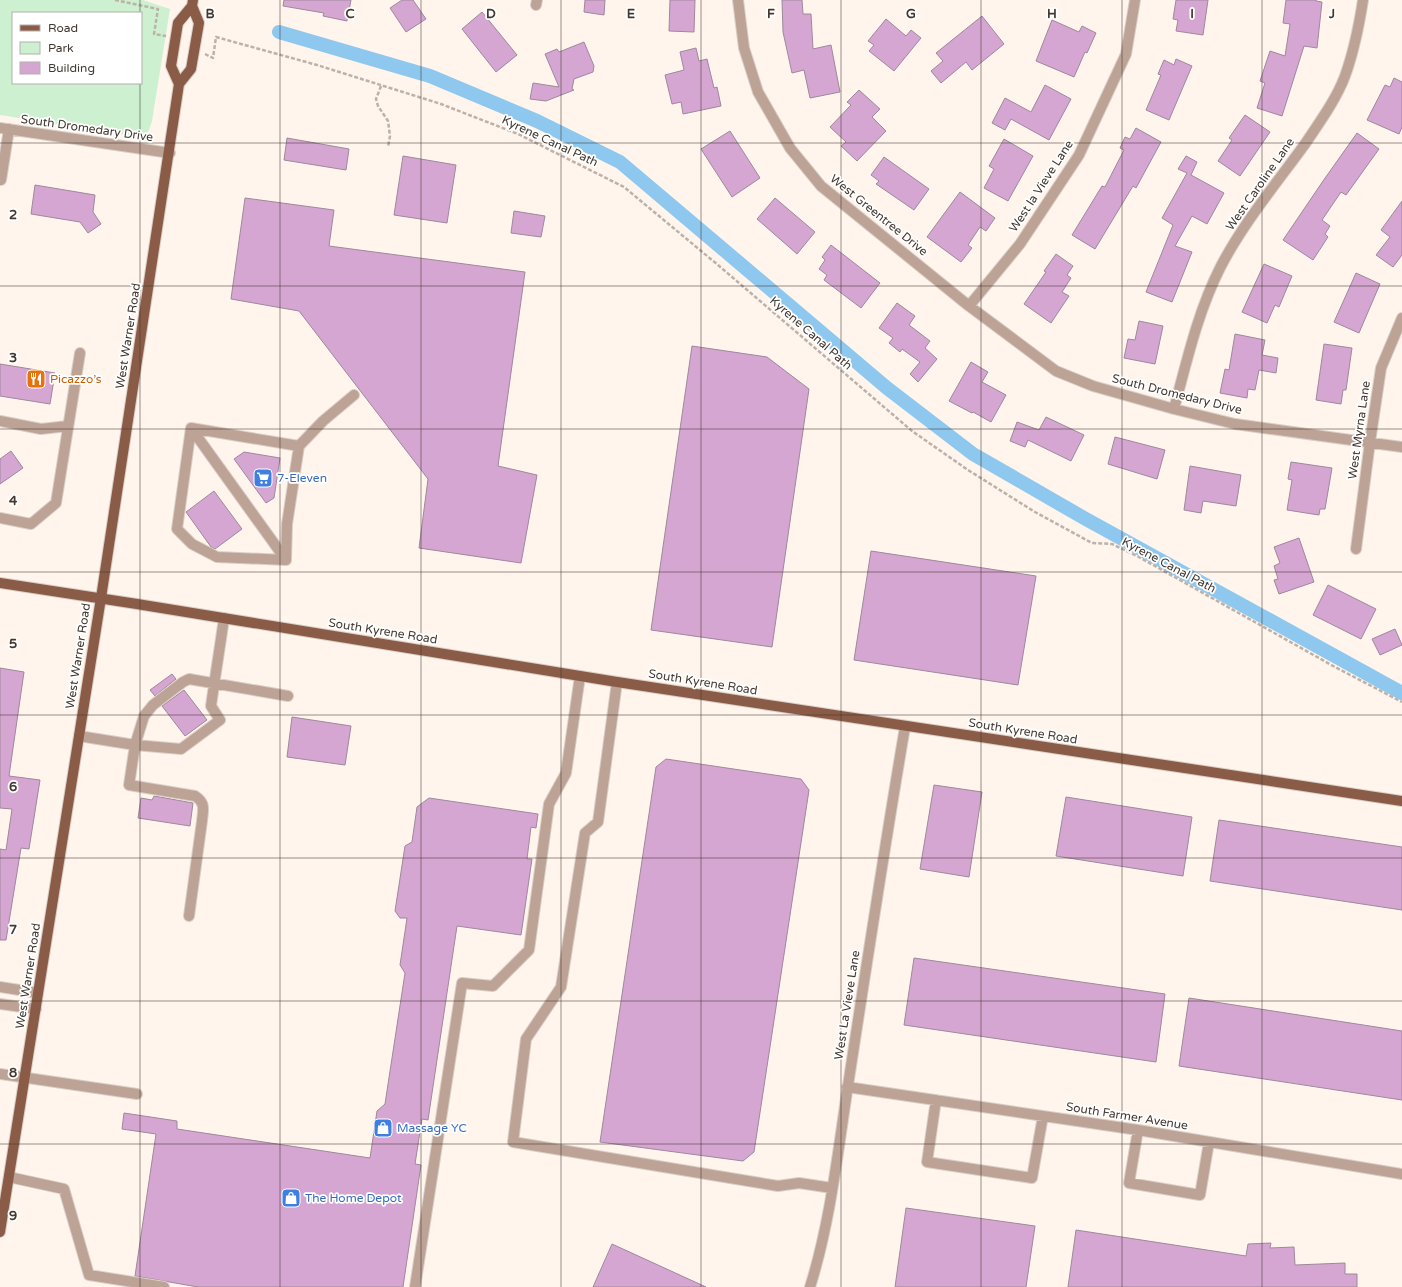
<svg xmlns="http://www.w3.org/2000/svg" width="1402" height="1287" font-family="'Varela Round',sans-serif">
<rect width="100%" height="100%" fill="#fff5ed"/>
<!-- green -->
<path fill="#cdf1d0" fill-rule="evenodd" d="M0,0H143L170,9L152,121C149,130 149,134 139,137L0,115ZM13,13H141V83H13Z"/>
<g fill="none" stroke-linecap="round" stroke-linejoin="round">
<!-- canal -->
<path stroke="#8ec8ef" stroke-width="14" d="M279,32L430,76L537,121L620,162L887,388L973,454L1084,518L1402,693"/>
</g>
<!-- building -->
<path fill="#d6a6d2" stroke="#9e889c" d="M284,0H351L347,21L323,16L324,13L283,6Z
M402,0H413L426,19L406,32L390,8Z
M585,0H605L604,15L584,12Z
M670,0H695L694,32L669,31Z
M782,0H802L803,14H811L813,49L831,45L840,92L810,98L804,70L792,73L783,32Z
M1176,0H1208L1203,35L1176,31L1178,20L1173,19Z
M1286,0H1316V1L1322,2L1317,48L1304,46L1282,116L1257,108L1265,83L1260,81L1270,51L1285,56L1290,24L1283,23Z
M482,12L517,55L496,72L462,29Z
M982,16L1004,44L972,70L966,62L941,83L931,71L943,61L936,53Z
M886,19L906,36L911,30L921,38L894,71L869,51L874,45L868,41Z
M1052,20L1079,32L1082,26L1096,33L1087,53L1085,52L1074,77L1036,61Z
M584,42L594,66L593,72L574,79L572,89L574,90L546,101L530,99L533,83L559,87L545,54L557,49L559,52Z
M696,48L699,61L707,59L714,88L717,87L721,106L683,114L681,102L672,104L665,75L684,70L680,52Z
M1176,59L1192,66L1169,120L1146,110L1161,75L1158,74L1164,60L1174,65Z
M1394,78L1402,82V127L1399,134L1367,120L1385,85L1390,87Z
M1045,85L1071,99L1049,140L1011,119L1005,130L992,123L1005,98L1031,112Z
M859,90L880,109L872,117L886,131L857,161L841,146L846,142L830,127L851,105L847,102Z
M1245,115L1270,132L1240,176L1218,161L1232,140L1229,138Z
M1136,128L1161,142L1136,188L1133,186L1095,249L1072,235L1102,186L1105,187L1124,150L1120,148L1125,137L1130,139Z
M730,131L760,178L732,197L701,149Z
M1357,133L1379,149L1346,195L1341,192L1322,220L1330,226L1325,234L1328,237L1313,260L1283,240L1323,181Z
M287,138L349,149L346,170L284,160Z
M1004,139L1033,156L1008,201L984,188L994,169L989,166Z
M403,156L456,165L447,223L394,215Z
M1186,156L1197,162L1191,175L1224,193L1207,224L1192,216L1175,246L1192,252L1172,302L1146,292L1173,225L1162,218L1187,173L1178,169Z
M884,157L929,189L914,210L876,184L879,181L871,175Z
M35,185L95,195L93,212L101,224L88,233L80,222L31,214Z
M960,192L995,218L986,231L980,227L968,245L972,248L961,262L927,237Z
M245,198L334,210L329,246L525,272L498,466L537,475L521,563L419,548L428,479L299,311L231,299Z
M775,198L815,232L797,254L757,219Z
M1402,201V255L1393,267L1376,255L1390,237L1381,230Z
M514,211L545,216L541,237L511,233Z
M831,245L880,283L861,308L824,280L827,275L819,269L825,260L822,257Z
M1056,254L1073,266L1067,275L1071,278L1062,292L1069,296L1051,323L1024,304L1046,272L1044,271Z
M1264,264L1292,276L1279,307L1275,305L1267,323L1242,312Z
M1356,273L1380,284L1359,333L1334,322Z
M897,303L915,316L909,325L930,341L925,348L937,359L918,382L910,374L920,362L902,349L900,352L889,343L893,338L879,328Z
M1139,321L1163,326L1155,364L1124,358L1128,339L1135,340Z
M1235,334L1265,340L1262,355L1278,358L1276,373L1259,370L1255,390L1248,389L1247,398L1220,393L1225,369L1229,370Z
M1324,344L1352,348L1346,390H1343L1341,404L1316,400Z
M692,346L767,357L809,389L772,647L651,630Z
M971,362L988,372L982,382L1006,395L991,422L973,412L972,413L949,401Z
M0,364L55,373L50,404L0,396Z
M1046,417L1084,435L1071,461L1028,440L1025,447L1010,441L1017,422L1039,430Z
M1115,437L1165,450L1157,479L1108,464Z
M11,451L23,468L0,484V459Z
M244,452L280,458L274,498L266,503L234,459Z
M1291,462L1332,468L1325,509H1320L1319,515L1287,510L1292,480L1288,479Z
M1190,466L1241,475L1236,506L1203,501L1201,513L1184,510Z
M214,491L242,529L215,549L211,547L186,512Z
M1299,538L1314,582L1279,594L1274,580L1278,579L1274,566L1280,563L1274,547Z
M871,551L1036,576L1018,685L854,660Z
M1328,585L1376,609L1361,639L1313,615Z
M1395,629L1402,645L1380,655L1372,639Z
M0,668L24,672L9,776L40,780L29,849L21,848L6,940H0V849L6,850L12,809L0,808Z
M172,674L176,679L155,696L150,690Z
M184,690L207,720L185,736L162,706Z
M292,717L351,726L345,765L287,757Z
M666,759L801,779L809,790L754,1152L743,1161L600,1142L656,767Z
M934,785L982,792L969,877L920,869Z
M154,796L193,803L190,826L138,818L141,798L152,800Z
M1066,797L1192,817L1183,876L1056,856Z
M429,798L538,814L536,828L531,827L527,859H532L521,935L457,926L428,1120L422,1119L415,1164L421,1165L403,1287H198L135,1276L156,1134L122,1129L124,1113L177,1121V1129L370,1158L377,1111L385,1104L405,973L400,965L407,918H400L395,911L405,846L412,842L417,807Z
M1219,820L1402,847V910L1210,881Z
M914,958L1165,994L1156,1062L904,1025Z
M1189,998L1402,1031V1100L1179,1066Z
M906,1208L1035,1226L1026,1287H895Z
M1076,1230L1246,1256L1248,1244L1271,1243L1270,1248L1294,1247L1295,1265L1345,1263V1274H1357V1287H1068Z
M612,1244L706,1287H593Z"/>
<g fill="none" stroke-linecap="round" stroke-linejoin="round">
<defs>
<path id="minor" d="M738,0L744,48L758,92L790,148L821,186L969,306L1056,371L1093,386L1174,409L1235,424L1402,447
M536,5L537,0
M0,128L170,153
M1,180L9,129
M969,306L1020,244L1079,155L1126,54L1135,0
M1174,409C1187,360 1198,311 1221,266C1244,222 1276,184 1305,144C1319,123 1336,100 1345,76C1354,51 1359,26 1363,0
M0,421L41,429L68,426
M191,428L299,446L287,524L286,560
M191,428L177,529L192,544L217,557L286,560
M191,428L286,560
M299,446L323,421L354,395
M0,518L31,524L56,503L80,353
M1356,549L1370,442L1381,368L1402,318
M224,618C220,647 215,677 211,706L220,720L181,749L135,745L144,716L153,705L183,682L189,679L288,696
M617,682L598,822L585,833L561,987L526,1039L513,1142L778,1186L799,1183L832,1188
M79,736L135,745L129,785L195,796C206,803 203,810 202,821L189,916
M0,987L38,993
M0,1004L36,1009
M0,1074L137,1094
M847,1087L1138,1130L1402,1174
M936,1100L927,1162L1032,1178L1043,1116
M1138,1130L1129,1183L1200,1195L1209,1142
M9,1177L64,1189L89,1275L164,1287
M415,1287L462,983L493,986L529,950L549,804L566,773L580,676
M810,1287C831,1220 838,1149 849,1079C867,962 885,844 905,727"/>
<path id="major" d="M179,84L171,66L178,23L192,6L193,0
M0,583L137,604L617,682L1402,801
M0,1232L101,598L179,84L191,69L199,23L192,6"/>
</defs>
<!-- minor casing -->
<use href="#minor" stroke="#d9cfc7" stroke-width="12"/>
<!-- major casing -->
<use href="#major" stroke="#d9cfc7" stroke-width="12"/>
<!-- path -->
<path stroke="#bcb2aa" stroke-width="2.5" stroke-dasharray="4 2" stroke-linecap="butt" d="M115,0L158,9L154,34L166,36
M205,54L213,58L216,37L317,65L441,104L518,134L624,187L718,265L912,431L968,470L1035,512L1092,543L1112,544L1137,556L1335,667L1402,702
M381,86L376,99L378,106L388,121L390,136L388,147"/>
<!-- minor -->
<use href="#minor" stroke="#bda296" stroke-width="10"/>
<!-- major -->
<use href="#major" stroke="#8a5b47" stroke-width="10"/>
</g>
<!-- grid -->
<path fill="none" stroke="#423830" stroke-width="1" stroke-opacity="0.55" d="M140,0V13M280,0V1287M421,0V1287M561,0V1287M701,0V1287M841,0V1287M981,0V1287M1122,0V1287M1262,0V1287M140,83V1287M0,143H1402M0,286H1402M0,429H1402M0,572H1402M0,715H1402M0,858H1402M0,1001H1402M0,1144H1402"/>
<!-- icons -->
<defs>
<symbol id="restaurant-square" viewBox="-11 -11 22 22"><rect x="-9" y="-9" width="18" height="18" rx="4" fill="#e8710a" stroke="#fff"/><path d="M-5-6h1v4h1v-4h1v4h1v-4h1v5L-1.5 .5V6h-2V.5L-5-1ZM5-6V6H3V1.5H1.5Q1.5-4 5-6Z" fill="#fff"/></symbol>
<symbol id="supermarket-square" viewBox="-11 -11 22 22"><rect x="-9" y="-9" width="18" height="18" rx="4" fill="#3f7fe0" stroke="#fff"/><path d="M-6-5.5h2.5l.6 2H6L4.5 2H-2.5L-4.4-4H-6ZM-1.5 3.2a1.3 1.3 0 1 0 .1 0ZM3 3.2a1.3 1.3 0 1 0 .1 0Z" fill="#fff"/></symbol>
<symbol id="shop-square" viewBox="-11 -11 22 22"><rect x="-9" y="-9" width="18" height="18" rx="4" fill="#3f7fe0" stroke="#fff"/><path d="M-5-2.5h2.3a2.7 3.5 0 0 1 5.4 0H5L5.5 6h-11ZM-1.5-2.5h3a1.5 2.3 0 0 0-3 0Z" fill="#fff"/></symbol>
</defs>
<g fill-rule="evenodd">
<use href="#restaurant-square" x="25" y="368" width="22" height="22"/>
<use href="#supermarket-square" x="252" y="467" width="22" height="22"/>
<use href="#shop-square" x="372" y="1117" width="22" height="22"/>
<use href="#shop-square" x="280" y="1187" width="22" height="22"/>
</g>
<g text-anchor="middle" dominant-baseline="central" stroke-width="3.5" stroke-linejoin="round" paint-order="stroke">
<!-- street labels -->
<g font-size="12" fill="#423830" stroke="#fff">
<text transform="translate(87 128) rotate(8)">South Dromedary Drive</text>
<text transform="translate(550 141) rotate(25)">Kyrene Canal Path</text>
<text transform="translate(1260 184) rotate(-55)">West Caroline Lane</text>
<text transform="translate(1041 186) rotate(-57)">West la Vieve Lane</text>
<text transform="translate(879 215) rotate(39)">West Greentree Drive</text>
<text transform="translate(811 333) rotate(41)">Kyrene Canal Path</text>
<text transform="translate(128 336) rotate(-81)">West Warner Road</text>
<text transform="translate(1177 394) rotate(14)">South Dromedary Drive</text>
<text transform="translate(1359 430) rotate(-82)">West Myrna Lane</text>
<text transform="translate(1169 565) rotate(28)">Kyrene Canal Path</text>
<text transform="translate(383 631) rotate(9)">South Kyrene Road</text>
<text transform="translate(78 656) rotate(-81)">West Warner Road</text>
<text transform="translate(703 682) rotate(9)">South Kyrene Road</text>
<text transform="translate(1023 731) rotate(9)">South Kyrene Road</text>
<text transform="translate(28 976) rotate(-81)">West Warner Road</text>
<text transform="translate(847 1005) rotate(-81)">West La Vieve Lane</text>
<text transform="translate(1127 1116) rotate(9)">South Farmer Avenue</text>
</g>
<!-- food labels -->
<g font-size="12" fill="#c56008" stroke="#fff" text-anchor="start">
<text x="50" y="379">Picazzo’s</text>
</g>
<!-- shop labels -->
<g font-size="12" fill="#366cbe" stroke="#fff" text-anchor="start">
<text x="277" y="478">7-Eleven</text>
<text x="397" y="1128">Massage YC</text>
<text x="305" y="1198">The Home Depot</text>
</g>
</g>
<g font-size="13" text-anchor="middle" font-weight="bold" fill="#423830" stroke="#fff" stroke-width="3.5" stroke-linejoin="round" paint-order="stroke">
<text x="210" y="18">B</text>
<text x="350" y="18">C</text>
<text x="491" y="18">D</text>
<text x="631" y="18">E</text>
<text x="771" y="18">F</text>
<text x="911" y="18">G</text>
<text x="1052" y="18">H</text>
<text x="1192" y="18">I</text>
<text x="1332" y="18">J</text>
<text x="13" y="219">2</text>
<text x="13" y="362">3</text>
<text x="13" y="505">4</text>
<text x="13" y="648">5</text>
<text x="13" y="791">6</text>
<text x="13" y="934">7</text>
<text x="13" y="1077">8</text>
<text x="13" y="1220">9</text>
</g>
<!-- legend -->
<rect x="12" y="12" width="130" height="72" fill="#ffffff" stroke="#b3afac"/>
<rect x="20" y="25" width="20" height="6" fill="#8a5b47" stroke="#b3afac"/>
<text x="48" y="32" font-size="12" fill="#423830">Road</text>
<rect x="20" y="42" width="20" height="12" fill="#cdf1d0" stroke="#b3afac"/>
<text x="48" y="52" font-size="12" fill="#423830">Park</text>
<rect x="20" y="62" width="20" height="12" fill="#d6a6d2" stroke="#b3afac"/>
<text x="48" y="72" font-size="12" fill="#423830">Building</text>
</svg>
